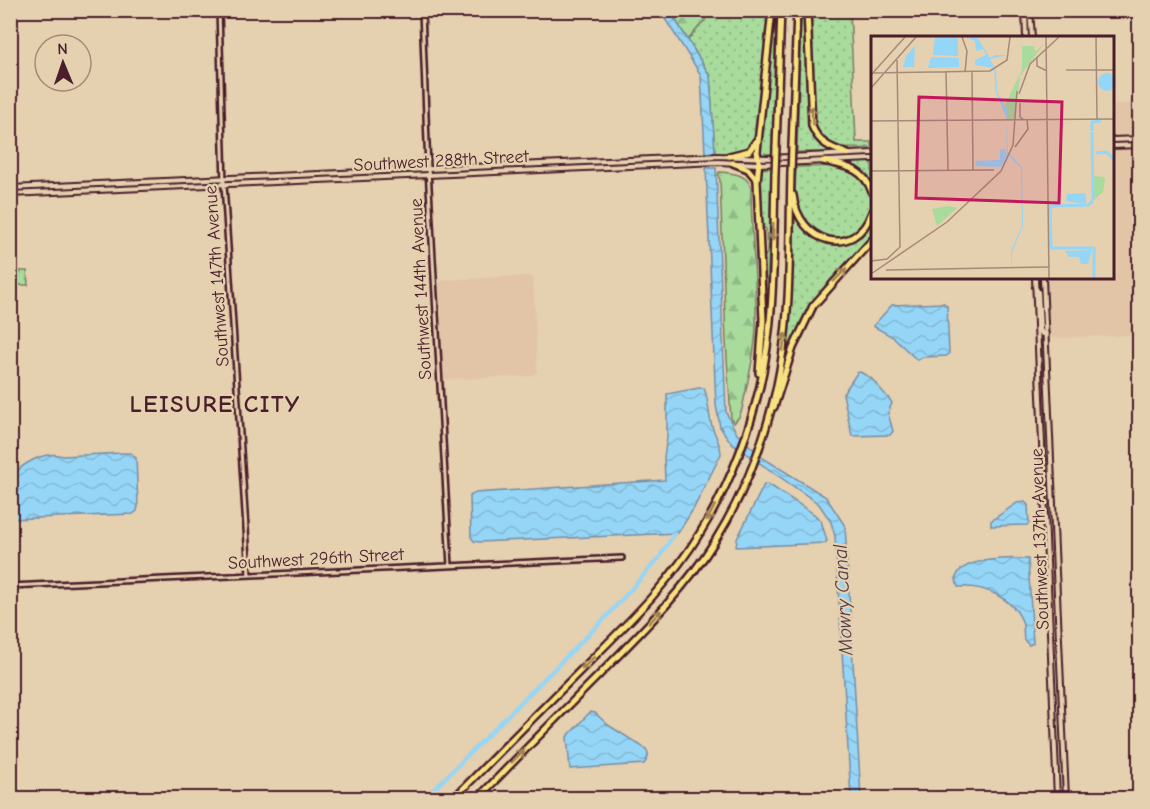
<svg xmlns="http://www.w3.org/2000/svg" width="1150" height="809" font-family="'Comic Neue',sans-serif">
<defs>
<pattern id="green-dots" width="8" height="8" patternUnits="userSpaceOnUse" patternTransform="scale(1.5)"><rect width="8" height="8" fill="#a8db9c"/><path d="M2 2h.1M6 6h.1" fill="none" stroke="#92bc87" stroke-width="1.8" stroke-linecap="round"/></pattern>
<pattern id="forest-firs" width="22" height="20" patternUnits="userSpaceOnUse" patternTransform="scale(1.5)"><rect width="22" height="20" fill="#a8db9c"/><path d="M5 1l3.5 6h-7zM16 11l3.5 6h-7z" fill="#92bc87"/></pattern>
<pattern id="water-waves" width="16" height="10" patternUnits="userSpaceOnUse" patternTransform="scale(1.5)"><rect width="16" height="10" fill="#95d6f7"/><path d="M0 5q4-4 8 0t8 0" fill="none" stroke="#82b7d4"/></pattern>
</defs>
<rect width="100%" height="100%" fill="#e5d0af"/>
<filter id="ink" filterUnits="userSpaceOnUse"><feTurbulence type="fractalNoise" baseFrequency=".0167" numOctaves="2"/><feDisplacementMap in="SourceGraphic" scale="12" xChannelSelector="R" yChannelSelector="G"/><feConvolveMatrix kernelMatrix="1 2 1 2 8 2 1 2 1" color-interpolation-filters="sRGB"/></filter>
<g filter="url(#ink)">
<!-- built -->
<path fill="#e2c4a6" d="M1139,103V135L1131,136L1139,335L1048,338L1045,278H1112L1113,105Z
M529,276L533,277L537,372L531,376L445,379L443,447L440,283L443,280Z"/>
<!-- green -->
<path fill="url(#green-dots)" stroke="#797d64" stroke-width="1.5" d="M712,11H770L755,135L750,148L739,152L715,154L710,76L688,40Z
M773,11H776L772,154H758Z
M801,11H805L809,121L824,146L833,152H797Z
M808,11H850L856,142H872V148C845,149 825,153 813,123Z
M872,161V187L863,173L846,163Z
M846,166C850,169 858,172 861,176C902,221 821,269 798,209C793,197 796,181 796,167Z
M772,168L765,336L763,259L767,253L766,229L761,226L758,169Z
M795,215C811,250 855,254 872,218V235C858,256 837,272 821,291C805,312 795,335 788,359Z
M11,271H27L28,285H11Z"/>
<!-- forest -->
<path fill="url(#forest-firs)" stroke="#797d64" stroke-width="1.5" d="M670,11H712L688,40Z
M719,172C732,173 747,174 751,187C751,230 756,274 756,317C757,347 748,379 742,409L739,417L734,423L731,419L726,342L720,180L718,175Z"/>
<!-- water -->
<path fill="url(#water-waves)" stroke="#778da5" stroke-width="1.5" d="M660,11H670L710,76L715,152L705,153L701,75Z
M706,168H716L726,412L737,434L763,458L826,497L845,526L861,798H851L835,536L831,522L819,504L732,444L720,427L716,405Z
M944,303L947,306L949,354L946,356L923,357L917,360L893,337L873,326L892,305Z
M860,372L871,378L890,400L892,403L888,413L893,431L890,435L852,436L843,394L857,373Z
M699,388H704C709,400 708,414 712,426C715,436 721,444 721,454L694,508L678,533L479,542L474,541L471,537L470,496L475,493L665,480L664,457L667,437V394Z
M123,453H131L136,458L138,506L137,511L133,514L11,519V478C21,464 45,450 63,456Z
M768,484L814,514L821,521L827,541L825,543L736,547L737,539L764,485Z
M1025,502L1028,505L1029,523L1027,525L991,526V521L1017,503Z
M1028,559L1033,643L1029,645L1024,640C1023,634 1024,627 1022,621C1012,597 983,585 958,587C957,584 956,581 956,578C960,557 1013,558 1028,559Z
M590,712L595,713L608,725L646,749C650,755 648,759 644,764L570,769L567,737Z"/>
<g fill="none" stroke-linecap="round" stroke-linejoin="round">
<!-- canal -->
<path stroke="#95d6f7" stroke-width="4" d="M425,798L607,616L659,558L674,534"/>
<defs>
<path id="tertiary" d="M219,10L224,184L249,575
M422,10L428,169L450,566
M10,586L622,558"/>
<path id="secondary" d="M1025,10L1026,38
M1030,10L1032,38
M1112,140L1140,139
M1112,146L1140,145
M10,188L718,156L768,158L872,153
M10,194L718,162L759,164L872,159
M1035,278L1057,798
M1043,278L1066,798
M1035,287L1038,292L1040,329L1042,334H1046"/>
<path id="motorway" d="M807,10L812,126C818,143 831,148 848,154
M792,146L797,10
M776,147L781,10
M729,156L749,151L757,140
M823,161C846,166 864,168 872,192
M733,163L748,169L757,180
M793,195C798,243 855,261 872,212
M759,373L763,320L757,181L759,161L757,152L772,10
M774,407L793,348L813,306L872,240
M454,798C499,752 545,706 591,660C631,620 671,581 700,533C728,488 748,437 760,386C776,317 773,244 775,174
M478,798C518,757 558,716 599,675C640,633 683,592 715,541C743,496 764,442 776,390C792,319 789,245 791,173"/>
</defs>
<!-- tertiary casing -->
<use href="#tertiary" stroke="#4a1f2b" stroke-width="8"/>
<!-- secondary casing -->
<use href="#secondary" stroke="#4a1f2b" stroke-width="8"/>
<!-- motorway casing -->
<use href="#motorway" stroke="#4a1f2b" stroke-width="10"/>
<!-- tertiary -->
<use href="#tertiary" stroke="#e5d0af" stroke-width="3"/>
<!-- secondary -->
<use href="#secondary" stroke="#e5d0af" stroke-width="4"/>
<!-- motorway -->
<use href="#motorway" stroke="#f6e281" stroke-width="5"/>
<defs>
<path id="motorway-bridge" d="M791,173L792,146
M775,174L776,147"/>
</defs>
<!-- motorway-bridge casing -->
<use href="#motorway-bridge" stroke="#4a1f2b" stroke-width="10" stroke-linecap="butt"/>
<!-- motorway-bridge -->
<use href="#motorway-bridge" stroke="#f6e281" stroke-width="5"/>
</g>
<!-- one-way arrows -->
<defs><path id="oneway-shaft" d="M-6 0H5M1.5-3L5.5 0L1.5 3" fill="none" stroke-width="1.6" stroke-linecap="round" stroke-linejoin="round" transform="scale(1.5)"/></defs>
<g stroke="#a08056">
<use href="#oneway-shaft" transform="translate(812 115) rotate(-94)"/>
<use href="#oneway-shaft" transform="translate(773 232) rotate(92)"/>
<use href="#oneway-shaft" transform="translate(840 275) rotate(-46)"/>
<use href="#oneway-shaft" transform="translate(784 342) rotate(-82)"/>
<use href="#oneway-shaft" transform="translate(711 513) rotate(118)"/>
<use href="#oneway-shaft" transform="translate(655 617) rotate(-47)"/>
<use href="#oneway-shaft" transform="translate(588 663) rotate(135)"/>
<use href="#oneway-shaft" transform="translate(518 756) rotate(-46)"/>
</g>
</g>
<g text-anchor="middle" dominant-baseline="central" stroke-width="4.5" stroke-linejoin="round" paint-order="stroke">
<!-- street labels -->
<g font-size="18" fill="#4a1f2b" stroke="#e5d0af">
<text transform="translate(441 161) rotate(-3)">Southwest 288th Street</text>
<text transform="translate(217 276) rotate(-94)">Southwest 147th Avenue</text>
<text transform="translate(421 289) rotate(-93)">Southwest 144th Avenue</text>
<text transform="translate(1040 539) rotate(-92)">Southwest 137th Avenue</text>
<text transform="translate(316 559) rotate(-3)">Southwest 296th Street</text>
</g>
<!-- water labels -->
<g font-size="20" font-style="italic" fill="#553a4a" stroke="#e5d0af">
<text transform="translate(843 600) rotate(-93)">Mowry Canal</text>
</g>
<!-- district labels -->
<g font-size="24" font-weight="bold" letter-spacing="1.5" fill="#4a1f2b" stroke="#e5d0af">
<text x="215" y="404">LEISURE CITY</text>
</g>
</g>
<!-- overview -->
<g transform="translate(871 36)">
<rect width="243" height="243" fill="#e5d0af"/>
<path d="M173,8L149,40L144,84H136L134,69L151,34V10H163L164,16ZM78,170L86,172L66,190L61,173Z" fill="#a8db9c"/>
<path d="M222,140L233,141L234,144L232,156L223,164Z" fill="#a8db9c"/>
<path d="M64,1H87V20L62,19ZM106,1L119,22L124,19H136L119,23L125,34L126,56L136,74V83L125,56L123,32L104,29V24L115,19L112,13L105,15L104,5L95,1ZM44,10L43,31H32L35,20ZM60,21L88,22V31L57,32ZM227 46a9 9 0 1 1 18 0a9 9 0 1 1-18 0ZM135,85L137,116L151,131L152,190L141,216V242L140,215L151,190L150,132L136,118ZM129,113H134L136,121L130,131L104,130L105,125L129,124ZM215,157V168L195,165L196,158ZM221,214L217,228H210L208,221H198L194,215Z" fill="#95d6f7"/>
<path fill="none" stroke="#95d6f7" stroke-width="3" d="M221,95V86L230,85M221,96L222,164M225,117L236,116L243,124M222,165L217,169L179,170L180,212H223M223,211V242"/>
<path fill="none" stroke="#a7897a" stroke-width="1.5" d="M91,1L96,15L94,36M175,1L178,242M225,1L226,83M166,22V30L176,35M195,34H243M75,35L77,134M101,35L102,134M0,37L119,35L136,24L139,1M0,39L34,1M0,52L45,1M148,58L159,28L188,1M149,67V81L153,84M0,85L243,83M144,111L157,93L156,84M0,135L123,134M0,225L16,223L29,211L26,24M15,234L179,231M0,238L76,186L130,135L142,109L146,55"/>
<path fill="#c2185b" fill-opacity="0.15" stroke="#c2185b" stroke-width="3" d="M48,61L191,66L188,167L45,162Z"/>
<rect width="243" height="243" fill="none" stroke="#4a1f2b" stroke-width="3"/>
</g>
<!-- margin -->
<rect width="1150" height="809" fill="none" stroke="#e5d0af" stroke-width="36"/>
<rect x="18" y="18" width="1114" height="773" fill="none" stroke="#4a1f2b" stroke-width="2" filter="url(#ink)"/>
<!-- north arrow -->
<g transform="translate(63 63) rotate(358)"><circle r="28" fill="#e5d0af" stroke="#a7897a" stroke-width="1.5"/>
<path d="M0-4.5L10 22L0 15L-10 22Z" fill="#4a1f2b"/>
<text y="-9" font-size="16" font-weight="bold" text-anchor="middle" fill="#4a1f2b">N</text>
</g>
</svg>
